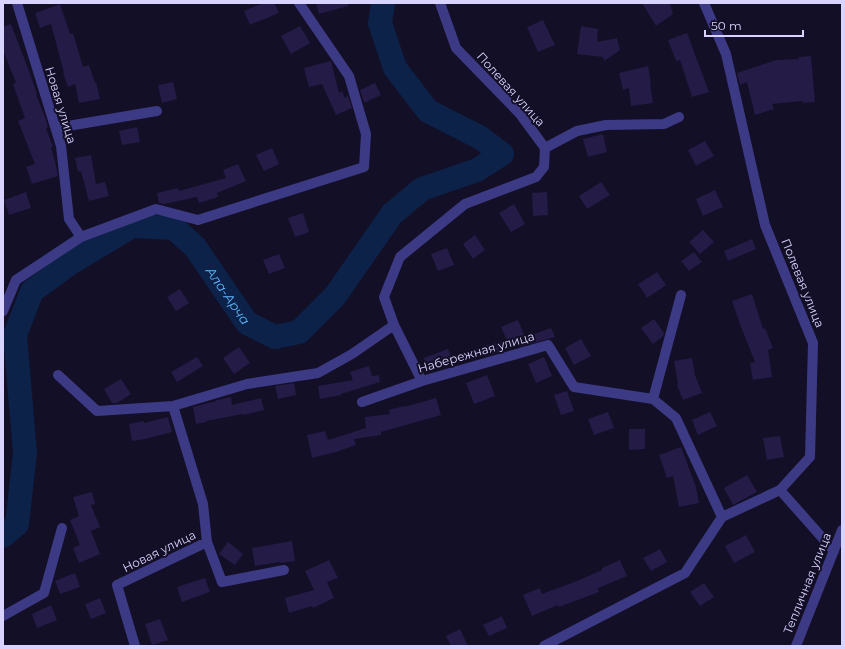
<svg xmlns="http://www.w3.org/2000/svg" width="845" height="649" font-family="Montserrat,sans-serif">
<rect width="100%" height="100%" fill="#130f26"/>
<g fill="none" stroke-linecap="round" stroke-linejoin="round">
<!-- river -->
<path stroke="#0c2248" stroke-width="24" id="s1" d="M3,536L17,524L25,453L15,335L32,291L69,264L132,226L174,228L195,247L247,323L275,337L299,332L335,296L392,214L422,189L477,170L502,154L481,138L428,111L395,68L380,23L383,3"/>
</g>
<!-- building -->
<path fill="#241b47" d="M263,3H274L279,13L250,25L244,11Z
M316,3H348V6L319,14Z
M642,3H670L673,14L656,26Z
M60,4L70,34L73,33L83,67L89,65L95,83L96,82L100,99L79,103L75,84L68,87L63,73H64L51,24L40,28L35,13Z
M543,20L555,45L538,52L527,27Z
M11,24L29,71L37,94H36L45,117L48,127L46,128L53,147H51L56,165L58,176L32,184L26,167L35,164L18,121L25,118L13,84L16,83L3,50V27Z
M300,26L310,43L291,54L281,36Z
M581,26L598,29L597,42L617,38L620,50L604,61L603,57L577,54Z
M687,33L709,92L692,97L680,60L676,61L668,40Z
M811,56L815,102L803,103L802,101L772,104L774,109L755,115L747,82L740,85L737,73L776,60L799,59L798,57Z
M331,61L339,93L342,91L345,98L348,96L352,108L336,115L322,84L309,87L304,68Z
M648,66L651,83L650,84L653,103L631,106L629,88L623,90L619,73Z
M173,82L177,99L162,103L158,85Z
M375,83L381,95L366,102H364L360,90Z
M137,127L140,142L122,145L119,131Z
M603,134L607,152L588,157L583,139Z
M705,141L714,156L696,166L688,150Z
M272,148L279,164L264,171L256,155Z
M91,155L96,184L105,182L109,196L89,201L81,171L78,172L75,158Z
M238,164L246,181L217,193L218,197L199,203L197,197L164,204L159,203L157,193L178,188L179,191L226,178L223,170Z
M601,182L610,195L587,209L579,196Z
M715,190L723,207L703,216L696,199Z
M26,192L31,208L9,215L4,200Z
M547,192L548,215L533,216L532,193Z
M514,204L525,224L511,232L499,213Z
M303,213L309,232L295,237L288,218Z
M703,230L714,242L700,254L689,242Z
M475,235L485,250L473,259L463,244Z
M752,239L756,249L728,261L724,251Z
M447,248L454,265L438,271L431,254Z
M694,252L702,262L689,271L681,261Z
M279,254L285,268L269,274L263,260Z
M657,272L666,285L647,298L638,284Z
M180,289L189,303L176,311L167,297Z
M752,294L763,329L765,328L773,348L768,350L772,377L753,380L750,363L755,362L741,327L732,301Z
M654,319L664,333L663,336L653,344L641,328Z
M518,320L525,337L551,328L555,337L519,347L518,344L510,347L501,327Z
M581,339L591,356L574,365L565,348Z
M502,341L505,351L485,356L483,346Z
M239,347L250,363L234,374L223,358Z
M448,349L452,359L427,369L424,358Z
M197,357L203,366L177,382L171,372Z
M544,357L552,376L536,383L528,364Z
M692,358L695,375L702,393L683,400L677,385L678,384L674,361Z
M369,366L372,376L379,375L380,382L341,394V395L320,399L318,386L353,380L350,372Z
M487,375L495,396L474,404L466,383Z
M121,379L131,394L117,403H112L104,389Z
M294,383L296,395L278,399L275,386Z
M567,391L574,411L561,415L554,395Z
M231,397L232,405L261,398L264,410L243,415V414L206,421L207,422L196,424L193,407L216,401V400H217Z
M436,398L441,415L381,432V435L354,439L356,445L336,452L312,458L307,435L325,431L328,440L366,428L365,417L390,414L389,410L404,406V407Z
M608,412L614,428L594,435L588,419Z
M710,412L717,426L698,435L692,420Z
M168,417L172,432L145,439L132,441L129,424L144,421V423Z
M629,429H645V449L629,450Z
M780,436L784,457L767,460L763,438Z
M681,447L696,487L699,503L679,507L673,476L667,478L659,455Z
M747,475L757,492L733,505L724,488Z
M92,492L95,504L91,505L100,527L91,531L100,554L79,563L73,548L80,545L70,520L79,516L73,497Z
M746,535L755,552L734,563L725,546Z
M292,541L295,561L280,563L279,562L255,566L252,548Z
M228,542L243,554L235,565L219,554Z
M660,549L667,562L651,571L643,558Z
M329,560L338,578L327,582L334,598L313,608L312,606L289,613L285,598L314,590L305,571Z
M620,560L627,576L598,588L599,592L559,607L558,605L532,616L523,595L540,588L542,594L577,581L602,570V568Z
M75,573L80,587L60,594L55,581Z
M205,578L210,592L182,602L177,587Z
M704,583L714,597L700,606L690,592Z
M100,598L106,613L91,619L85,604Z
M51,605L57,620L37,628L32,614Z
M502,616L507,628L489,636L483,625Z
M160,619L168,640L152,645L145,624Z
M460,629L468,646H451L446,636Z"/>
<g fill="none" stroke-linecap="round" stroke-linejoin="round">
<!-- minor -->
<path stroke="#3d3a85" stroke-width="10" d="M17,3L61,146L69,219L81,237
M704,3L726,54L765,225L813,343L810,457L780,490L834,551
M56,128L157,111
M545,148L577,131L606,125L664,124L679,117
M3,311L16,280L81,237L156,209L198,220L364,167L366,134L349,76L299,3
M394,325L422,381
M58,375L97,411L173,406L247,384L318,373L352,354L394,325L384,297L400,257L465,204L536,177L544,167L545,148L520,114L456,48L440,3
M653,399L681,295
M362,402L422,381L548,345L574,387L653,399L676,418L722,517
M207,542L222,582L284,570
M3,616L44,593L62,528
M135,646L117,585L207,542L203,504L173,406
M544,646L685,573L722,517L780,490
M796,646L842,530"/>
</g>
<g text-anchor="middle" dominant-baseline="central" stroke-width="4" stroke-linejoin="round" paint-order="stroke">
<!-- street labels -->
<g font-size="12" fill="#d9d4ff" stroke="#130f26">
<text transform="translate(511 89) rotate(48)">Полевая улица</text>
<text transform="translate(61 105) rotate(73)">Новая улица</text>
<text transform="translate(803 283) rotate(68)">Полевая улица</text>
<text transform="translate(476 352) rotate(-16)">Набережная улица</text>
<text transform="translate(159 551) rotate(-26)">Новая улица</text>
<text transform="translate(807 583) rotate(-68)">Тепличная улица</text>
</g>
<!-- water labels -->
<g font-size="13" font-style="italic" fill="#62b6ff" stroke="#130f26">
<text stroke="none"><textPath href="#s1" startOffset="504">Ала-Арча</textPath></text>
</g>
</g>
<!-- border -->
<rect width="845" height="649" fill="none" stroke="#d9d4ff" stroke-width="8"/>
<!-- scale -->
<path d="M705 30v6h98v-6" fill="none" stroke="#d9d4ff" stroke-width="2"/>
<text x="711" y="30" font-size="12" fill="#d9d4ff" stroke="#130f26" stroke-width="3" paint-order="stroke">50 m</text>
</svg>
